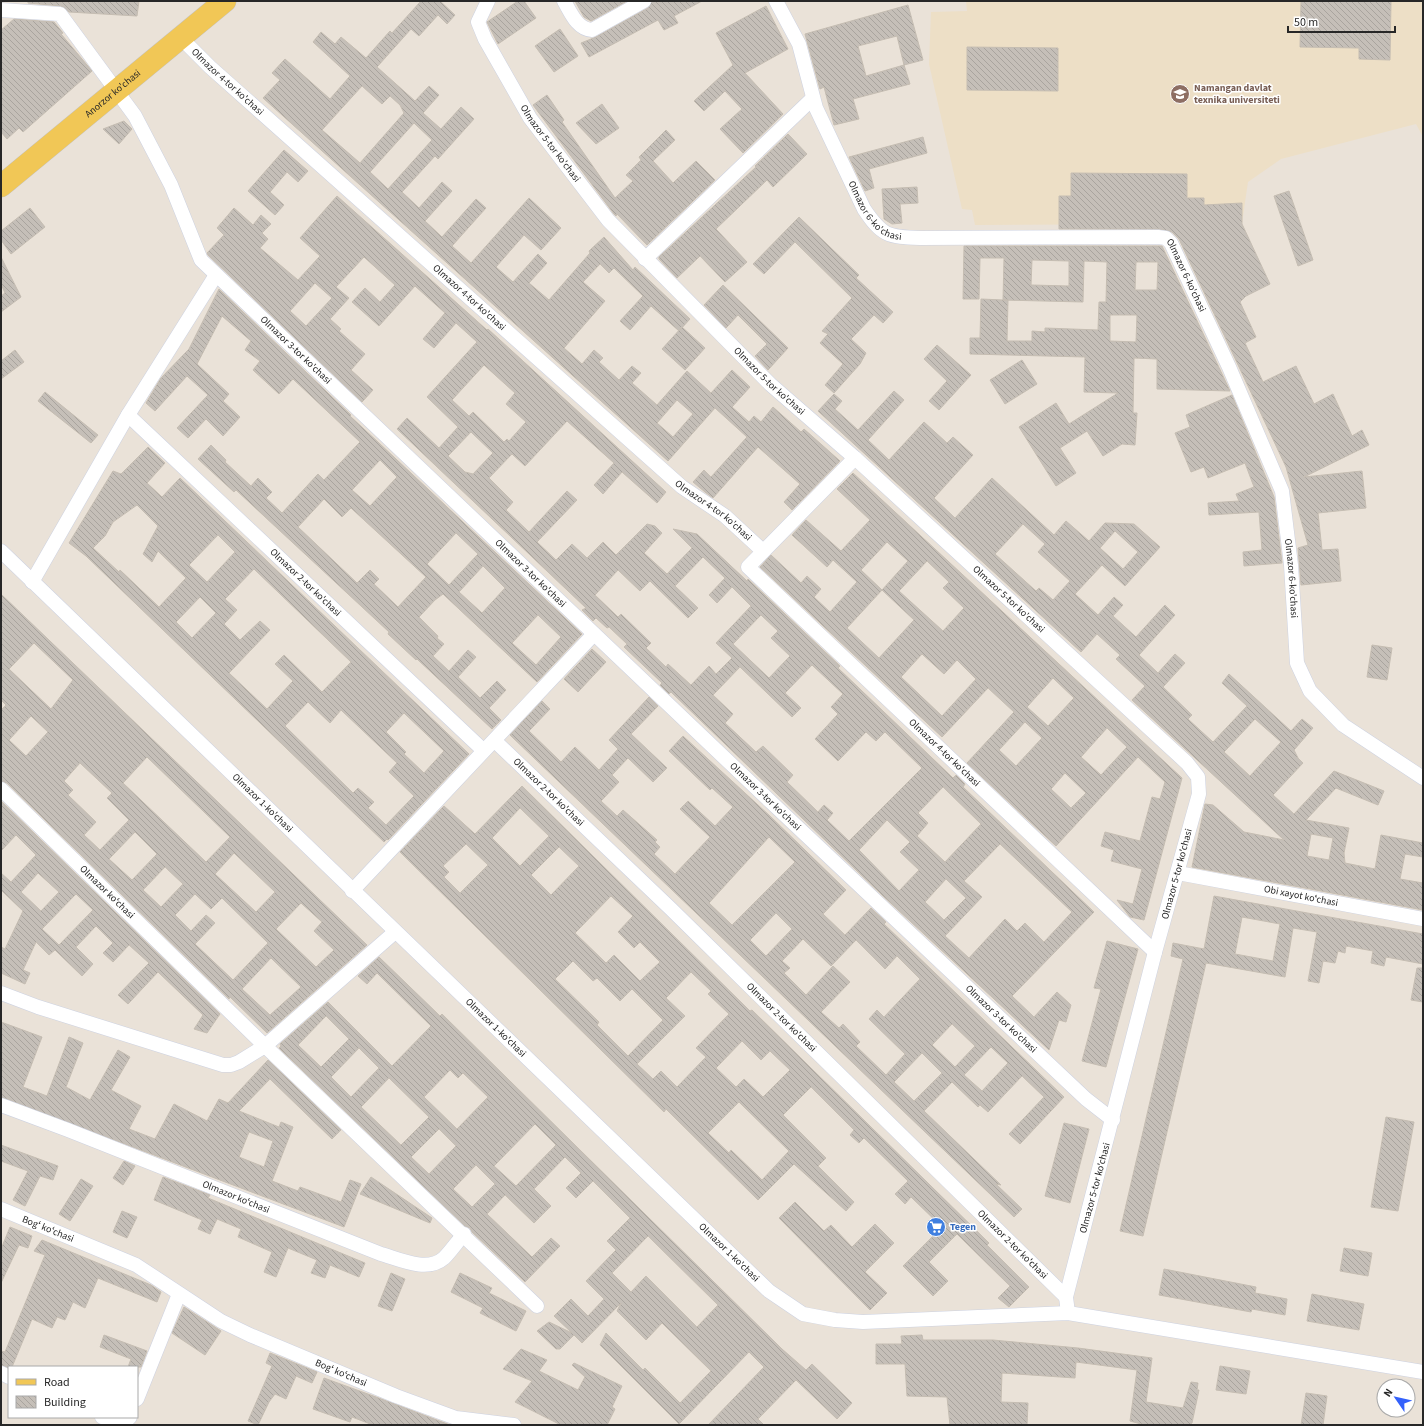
<svg xmlns="http://www.w3.org/2000/svg" width="1424" height="1426" font-family="'Source Sans 3',sans-serif">
<defs>
<pattern id="building-back-hatch" width="6" height="6" patternUnits="userSpaceOnUse"><rect width="6" height="6" fill="#c5bfb8"/><path d="M-1 5l2 2M0 0l6 6M5-1l2 2" fill="none" stroke="#a9a49e"/></pattern>
</defs>
<rect width="100%" height="100%" fill="#eae2d8"/>
<!-- education -->
<path fill="#eddfc6" d="M966,1H1423V137L1416,124L1281,159L1248,182L1242,223L1203,224L975,225L972,210L962,209L929,64L931,12L967,11Z"/>
<!-- building -->
<path fill="url(#building-back-hatch)" stroke="#c5bdb2" fill-rule="evenodd" d="M28,1L37,2L139,1L137,16L69,12L61,6L28,3Z
M421,1H440L455,15L447,24L438,15L419,36L411,29L377,67L415,101L429,86L439,95L423,113L441,129L461,107L474,119L438,159L435,156L402,192L419,208L442,182L452,191L425,221L442,237L476,199L486,208L452,246L471,263L529,198L561,228L541,250L524,235L496,267L513,282L538,254L547,263L529,283L549,300L590,253L589,251L604,237L633,270L635,267L690,319L679,331L651,306L630,330L620,321L643,296L614,268L609,273L600,264L583,282L605,301L564,348L582,364L594,350L603,358L599,362L619,380L632,366L641,373L632,383L657,405L687,371L711,393L732,370L750,387L732,407L749,422L754,416L761,422L773,407L801,432L804,429L840,461L792,510L784,502L800,484L758,447L713,498L705,492L693,482L704,470L711,477L747,437L715,408L668,461L263,98L280,80L272,73L285,59L330,99L350,76L313,42L321,32L335,44L341,37L366,58L390,31L392,33ZM362,86L382,104L390,96L400,105L404,113L360,163L322,130ZM414,123L432,140L388,189L370,172ZM677,400L693,414L673,437L657,423Z
M518,1H524L536,18L498,44L487,22Z
M575,1H627L591,21L584,17Z
M652,1H702L674,16L678,23L664,30L658,20L589,57L581,43L596,37L648,8Z
M1301,1H1391L1390,60L1359,59V48L1300,47Z
M908,5L923,60L904,65L910,84L853,99L859,119L834,125L824,87L820,89L805,34ZM897,36L904,65L866,76L858,46Z
M766,6L788,49L745,73L783,114L743,153L720,129L742,109L725,91L704,111L694,101L733,65L716,33Z
M14,19L54,22L63,33L61,34L92,71L23,132L19,128L7,139L1,132V30Z
M560,29L578,56L554,72L535,46Z
M967,47L1058,48V91L967,90Z
M547,95L564,120L562,122L615,198L633,181L626,175L641,160L639,157L666,130L675,140L653,161L673,183L696,161L715,180L647,245L617,214L616,216L614,214L533,105Z
M602,104L619,128L596,144L576,123Z
M124,121L132,129L119,144L103,129Z
M788,134L807,154L773,187L767,180L716,229L747,262L725,282L700,256L677,278L659,259V257L756,167L755,166Z
M923,137L927,153L869,169L874,188L865,191L849,157Z
M284,150L308,171L298,182L287,172L270,192L284,205L275,215L248,191Z
M1071,173L1187,174V198H1204V205L1242,203V224L1270,284L1246,296L1240,302L1256,337L1245,343L1263,382L1296,366L1314,404L1333,394L1352,436L1362,430L1369,445L1304,477L1362,471L1366,508L1318,513L1322,550L1338,549L1341,581L1301,585L1298,548L1308,545L1286,467L1179,239L1172,232L1159,229H1059V196H1071Z
M917,187L918,203L900,204L902,223L892,224L884,219L882,189Z
M1289,191L1313,260L1298,266L1274,196Z
M337,196L487,330L488,329L666,492L657,503L622,472L603,494L594,485L614,463L567,421L525,466L512,454L489,478L513,502L506,510L529,532L567,491L577,500L537,542L556,560L572,544L587,558L603,542L616,555L647,524L655,526L662,533L644,553L667,574L692,548L673,529L697,534L747,581L748,579L840,666L838,668L953,778L956,775L965,784L963,787L1094,912L1012,996L1034,1017L1057,992L1071,1005L1066,1022L1059,1020L1049,1050L882,895L671,692L669,694L660,685L662,683L624,647L627,644L609,627L607,628L596,618L593,621L582,610L586,608L397,429L407,418L439,448L458,427L427,397L477,342L456,323L434,348L423,339L445,313L415,286L379,326L352,302L365,288L380,302L395,285L364,257L336,287L349,298L330,319L341,329L339,331L365,354L351,370L373,390L362,402L208,255L207,253L224,235L217,228L234,208L253,225L261,215L271,224L262,233L268,239L260,248L298,280L320,256L300,238ZM315,283L332,298L306,326L290,311ZM484,365L515,393L506,404L526,422L509,441L507,439L504,442L473,412L469,416L452,400ZM471,432L493,453L473,474L465,472L448,456ZM703,557L725,578L709,595L717,603L732,587L751,606L716,643L732,658L716,674L709,666L691,685L668,664L666,667L646,648L651,643L621,614L618,617L595,595L618,570L640,591L650,581L688,618L698,608L675,586ZM761,615L778,631L771,638L790,656L769,678L733,644ZM812,665L843,694L831,707L838,714L815,739L838,761L866,732L876,741L885,732L922,768L849,841L827,820L833,813L824,805L818,812L787,782L793,775L763,746L756,752L725,723L733,714L713,695L740,667L792,717L801,708L785,693ZM943,787L981,824L945,862L917,836L928,823L918,813ZM887,820L910,842L900,852L919,870L899,891L859,850ZM1000,844L1072,912L1044,942L1025,923L1017,931L1005,919L969,958L945,936L982,897L964,881ZM946,879L966,898L944,920L925,902Z
M30,208L45,227L11,254L1,240V231Z
M799,217L859,275L856,278L893,312L883,323L874,315L851,339L866,353L860,364L834,393L825,385L843,364L820,343L828,334L822,331L852,298L795,242L764,274L753,264Z
M964,246H1162L1230,391L1157,389V359L1134,358L1133,413H1137L1135,445L1122,444L1103,456L1087,431L1060,448L1076,473L1056,486L1019,427L1056,403L1069,424L1118,393L1084,392L1085,357L970,354V338H980L981,299L1003,300L1004,258H980L979,299H963ZM1032,260L1069,261V286L1031,285ZM1084,261L1107,262L1106,302H1099L1098,330L1045,328V332L1032,331V341H1007L1008,300H1003L1083,302ZM1136,262H1158L1157,290H1135ZM1110,315H1137L1136,342L1110,341Z
M1,257L21,297L1,312V296L5,293L1,284Z
M723,285L788,348L768,370L755,356L767,344L738,315L726,328L704,305Z
M219,289L351,415L350,416L379,443L582,634L537,682L443,594L435,600L419,617L438,636L437,638L444,644L433,656L449,671L468,650L476,657L458,677L480,698L497,681L506,690L489,708L501,720L492,729L417,659L416,660L388,634L389,632L236,490L234,492L198,459L211,445L226,460L225,462L251,486L258,478L272,492L266,498L282,513L318,474L324,480L360,442L293,379L279,394L253,370L260,361L245,350L251,341L222,316L197,364L229,394L223,401L240,417L223,436L206,419L188,438L177,428L208,395L187,376L155,411L146,403L161,378L189,349ZM380,460L397,477L370,506L352,490ZM324,499L342,517L351,508L426,577L398,607L374,584L379,579L370,570L357,583L298,527ZM456,533L478,554L449,585L427,564ZM483,566L505,588L482,613L459,592ZM538,615L561,637L536,665L512,643Z
M682,327L705,348L685,370L662,349Z
M937,345L971,375L939,410L929,401L947,381L924,359Z
M15,350L24,362L1,379V361Z
M1022,360L1037,384L1005,404L990,380Z
M894,391L904,400L868,440L889,460L924,422L947,443L953,437L973,455L934,498L955,518L992,478L1054,535L1066,521L1089,541L1105,523L1134,524L1160,547L1125,586L1102,565L1075,594L1098,615L1114,597L1123,605L1113,616L1136,637L1165,605L1175,615L1139,655L1158,673L1175,654L1185,663L1163,687L1192,715L1188,719L1213,742L1247,706L1222,683L1229,674L1291,731L1302,719L1313,728L1294,750L1298,758L1303,763L1273,795L1294,814L1334,771L1384,791L1378,805L1336,788L1306,820L1349,828L1344,853L1345,863L1375,869L1381,835L1423,843V857L1405,854L1400,879L1423,883V910L1192,867L1205,804L1213,805L1244,832L1284,840L1132,700L1145,686L1116,659L1120,655L1097,634L1081,652L818,411L834,394L842,401L835,409L858,430ZM1023,524L1045,544L1038,552L1070,581L1053,600L1039,588L1036,591L995,554ZM1115,531L1138,552L1123,569L1100,548ZM1255,719L1281,742L1250,776L1224,752ZM1311,834L1333,838L1329,860L1307,856Z
M45,392L98,435L91,443L38,401Z
M1232,395L1274,497L1282,563L1244,566L1243,552L1262,550L1259,512L1209,515L1208,503L1239,501L1236,494L1254,487L1245,463L1208,478L1204,467L1191,472L1175,433L1190,427L1186,415Z
M148,447L165,463L147,483L162,497L180,478L469,754L388,840L387,839L384,842L86,556L69,543L113,471L121,474ZM137,505L158,526L143,554L152,562L158,551L186,578L159,607L120,570L119,572L93,548L105,536L113,522ZM218,535L235,552L207,582L189,565ZM254,569L351,662L322,692L284,655L275,664L293,681L267,709L229,673L270,630L260,621L240,640L224,624L237,610L225,599ZM200,597L216,613L192,638L176,622ZM308,702L330,723L341,710L397,763L389,772L414,796L386,825L368,808L374,802L358,788L353,793L285,726ZM404,713L444,751L424,773L404,754L406,752L386,732Z
M853,473L1182,778L1144,920L1130,917L1117,900L1133,904L1142,869L1111,861L1114,850L1101,846L1105,832L1140,841L1152,797L1160,799L1165,782L1138,757L1056,846L967,763L1014,712L988,688L942,737L760,567L771,555L801,583L807,576L821,589L814,597L830,612L857,582L833,560L827,567L792,535L806,520L841,551L870,520L837,489ZM887,542L908,561L882,590L861,570ZM927,561L949,582L943,588L964,608L943,631L899,591ZM882,590L914,620L879,658L847,628ZM922,654L944,674L957,660L976,679L942,716L901,677ZM1053,678L1074,698L1048,726L1027,707ZM1025,722L1042,738L1016,766L999,750ZM1107,728L1127,747L1101,775L1081,757ZM1065,773L1086,793L1071,808L1051,789Z
M1,594L367,945L267,1033L230,997L229,999L7,783L1,781V710L6,705L1,700ZM34,643L73,680L51,709L9,669ZM31,716L48,732L26,756L9,740ZM147,757L230,837L206,862L123,783ZM80,763L112,793L107,798L129,820L100,850L84,835L96,822L68,795L73,790L64,781ZM135,832L157,854L132,880L109,859ZM234,853L275,892L256,912L215,874ZM165,867L183,884L161,907L143,890ZM195,894L211,909L222,898L268,943L233,980L195,944L215,923L206,915L191,931L175,915ZM301,903L322,922L314,931L334,950L316,967L276,929ZM271,958L301,987L270,1015L242,989Z
M1372,645L1392,648L1387,680L1367,677Z
M592,649L606,662L578,692L564,679Z
M649,697L658,706L631,734L667,768L653,782L628,758L612,775L619,782L601,801L617,816L623,810L657,840L655,842L660,847L654,854L675,874L710,837L680,809L688,801L715,826L733,807L712,788L710,790L669,751L683,736L770,816L846,890L823,914L845,935L871,908L886,922L884,924L1064,1097L1020,1144L1009,1134L1044,1097L1022,1076L988,1112L980,1105L978,1107L952,1082L924,1111L1001,1185L996,1184L1022,1209L1014,1217L510,735L542,701L550,709L529,731L561,762L575,747L599,770L618,749L609,740ZM769,837L795,862L732,925L709,903ZM776,913L792,929L766,956L750,940ZM803,939L831,966L856,940L885,969L897,956L920,979L884,1017L877,1010L869,1019L905,1054L886,1075L856,1046L860,1042L843,1024L839,1028L821,1012L850,982L833,966L806,995L784,973L790,968L782,961ZM952,1024L975,1046L955,1067L932,1045ZM991,1047L1008,1063L982,1091L964,1075ZM922,1053L942,1073L914,1101L894,1082Z
M522,786L750,1011L752,1010L989,1243L987,1245L1029,1287L1009,1307L998,1298L1010,1286L957,1234L929,1262L948,1281L933,1296L903,1266L942,1227L911,1197L905,1204L895,1194L908,1181L864,1138L859,1143L850,1135L854,1130L811,1087L783,1115L826,1158L818,1166L854,1202L846,1211L794,1164L758,1200L666,1109L664,1112L400,852L444,806L475,834ZM520,808L549,836L520,866L492,838ZM466,844L488,865L460,893L444,877L449,872L443,866ZM559,847L579,866L551,895L531,875ZM611,896L633,916L618,932L634,948L640,942L660,962L640,981L614,955L606,963L575,933ZM573,961L593,981L597,978L620,1001L632,989L663,1020L628,1056L597,1025L599,1022L555,979ZM691,972L711,991L708,994L729,1014L696,1048L706,1057L677,1087L661,1071L653,1079L637,1064L685,1016L666,998ZM742,1041L761,1060L770,1051L790,1070L763,1097L744,1079L736,1087L716,1068ZM739,1102L789,1151L762,1180L731,1150L729,1153L708,1133Z
M1,801L220,1014L207,1033L194,1029L203,1015L158,972L128,1004L118,995L149,963L129,945L113,962L103,953L113,943L96,926L76,947L93,964L82,976L55,950L49,955L36,942L23,970L30,973L25,984L1,973V947L5,949L23,911L1,890V873L11,882L36,855L16,835L1,851ZM38,873L59,892L41,911L21,892ZM76,894L93,910L59,945L42,929Z
M1214,896L1423,934V964L1386,957L1384,966L1371,963L1373,951L1346,946L1345,953L1338,951L1335,963L1323,961L1319,983L1308,981L1317,932L1293,928L1285,977L1206,963L1143,1236L1120,1231L1183,959L1171,956L1173,943L1204,949ZM1242,917L1280,924L1273,961L1235,954Z
M1107,941L1138,949L1106,1067L1082,1061L1101,989L1094,988Z
M379,957L440,1016L442,1014L782,1349L806,1370L812,1364L852,1403L837,1419L796,1380L758,1419L764,1425H708L764,1367L749,1352L679,1424L600,1345L606,1333L643,1370L645,1368L680,1403L711,1371L662,1323L646,1340L617,1311L621,1303L582,1343L574,1335L560,1349H556L537,1331L549,1322L572,1333L554,1316L571,1299L588,1316L604,1299L586,1281L616,1250L607,1241L630,1218L593,1181L576,1198L566,1188L581,1173L565,1157L534,1189L551,1206L534,1223L505,1195L487,1214L532,1257L551,1238L560,1246L525,1282L472,1232L470,1228L465,1226L279,1048L281,1046L280,1044L328,1002L392,1066L431,1026L377,973L367,984L358,976ZM326,1016L349,1039L321,1067L298,1045ZM359,1048L379,1068L351,1097L331,1077ZM450,1070L458,1078L463,1073L488,1097L457,1129L424,1097ZM389,1078L429,1117L401,1145L361,1107ZM535,1124L556,1145L516,1186L494,1166ZM439,1129L456,1146L429,1174L411,1157ZM476,1165L495,1184L472,1207L453,1189ZM648,1236L718,1305L697,1327L646,1276L631,1292L612,1273Z
M1417,968H1423V1002L1411,1000Z
M1,1022L42,1037L23,1087L47,1096L69,1037L83,1043L66,1087L90,1100L118,1050L130,1057L111,1090L141,1106L129,1129L155,1139L174,1104L207,1121L219,1099L228,1103L268,1060L341,1130L332,1139L270,1079L239,1111L279,1127L281,1122L293,1127L272,1181L298,1191L300,1187L341,1202L350,1180L361,1184L344,1227L1,1097ZM249,1132L273,1141L264,1167L239,1157Z
M1386,1117L1414,1122L1398,1211L1371,1207Z
M1064,1123L1089,1129L1070,1203L1045,1196Z
M1,1145L58,1166L53,1180L40,1176L25,1206L13,1200L28,1171L1,1161Z
M124,1161L135,1166L123,1185L113,1178Z
M163,1177L210,1195L208,1198L365,1263L359,1277L330,1265L325,1278L311,1273L317,1260L288,1248L276,1277L264,1272L272,1252L238,1237L241,1229L217,1219L210,1234L198,1229L202,1220L154,1200Z
M371,1177L432,1218L430,1223L360,1194Z
M81,1179L93,1186L70,1221L59,1214Z
M795,1202L824,1231L831,1225L852,1247L875,1224L894,1243L865,1272L887,1293L870,1310L779,1218Z
M122,1211L137,1217L127,1238L113,1232Z
M10,1227L32,1236L28,1248L19,1245L1,1283V1249Z
M42,1240L151,1285L161,1292L157,1302L98,1278L85,1308L73,1302L65,1320L57,1317L52,1328L32,1319L12,1367L9,1368L1,1365V1351L5,1352L45,1255L34,1251Z
M1344,1248L1372,1253L1368,1276L1340,1271Z
M1164,1269L1256,1287L1255,1293L1287,1299L1285,1315L1252,1309L1251,1312L1159,1295Z
M391,1273L405,1279L392,1311L378,1306Z
M460,1273L492,1288L489,1293L526,1311L516,1331L480,1313L483,1308L451,1292Z
M1312,1294L1364,1304L1359,1330L1307,1321Z
M184,1307L221,1331L205,1355L172,1333Z
M104,1335L147,1351L141,1367H128L131,1359L100,1347Z
M922,1335L923,1340H993L1078,1348L1152,1358L1146,1402L1183,1408L1191,1382L1198,1383L1197,1390H1199L1192,1423L1189,1425H1145L1130,1421L1137,1370L1076,1362L1075,1378L1002,1373L1001,1402L1028,1403L1027,1425H950L947,1397L907,1396L905,1364H876V1344H902L901,1336Z
M521,1349L547,1360L539,1371L578,1390L585,1377L572,1365L574,1363L622,1386L612,1407L615,1409L607,1425H561L515,1402L532,1381L503,1369Z
M270,1353L317,1372L312,1383L296,1376L286,1399L275,1394L269,1402L258,1425L248,1421L272,1366L266,1363Z
M1220,1366L1250,1371L1246,1394L1216,1390Z
M324,1378L376,1397L450,1425H373L352,1417L350,1422L313,1409Z
M1306,1393L1327,1396L1323,1425H1301Z"/>
<g fill="none" stroke-linecap="round" stroke-linejoin="round">
<defs>
<g id="street">
<path id="s1" d="M488,1L478,22L485,39L530,118L608,220L770,384L855,458L1187,763L1198,777L1199,794L1155,952L1066,1297L1068,1313"/>
<path d="M564,1C571,13 577,29 592,30L644,1"/>
<path id="s2" d="M776,1L799,44L816,108L864,209C882,236 888,237 920,238L1158,237L1166,238L1171,243L1229,367L1282,491L1291,565L1297,663L1310,691L1343,725L1423,778"/>
<path id="s3" d="M1,10L60,14L135,116L171,185L201,260L772,803L1086,1099L1113,1120"/>
<path id="s4" d="M181,38L210,67L682,487L725,516L763,551"/>
<path d="M645,259L813,98"/>
<path id="s5" d="M128,415L483,750"/>
<path id="s6" d="M855,458L748,567L1155,952"/>
<path id="s7" d="M1,551L769,1291L803,1314L835,1320L863,1322L1068,1313L1423,1372"/>
<path d="M32,582L128,415L216,275"/>
<path id="s8" d="M495,741L671,909L1066,1297"/>
<path d="M1,789L265,1046L537,1306"/>
<path d="M1178,873L1423,919"/>
<path d="M352,891L594,634"/>
<path d="M1,993L38,1007L223,1065H231L239,1062L265,1046L395,932"/>
<path d="M1,1105L68,1130L381,1254C399,1259 427,1273 444,1258C451,1251 457,1242 464,1234"/>
<path d="M1,1209L136,1265L221,1321L250,1335L396,1396L456,1418L514,1425"/>
<path d="M1,1373L9,1377"/>
<path d="M137,1399L179,1294"/>
<path d="M102,1417C112,1421 122,1426 130,1417"/>
</g>
<g id="primary">
<path id="s9" d="M1,186L225,1"/>
</g>
</defs>
<!-- street casing -->
<use href="#street" stroke="#cdd2e1" stroke-width="15"/>
<!-- primary casing -->
<use href="#primary" stroke="#c3c3c3" stroke-width="23"/>
<!-- street -->
<use href="#street" stroke="#fff" stroke-width="14"/>
<!-- primary -->
<use href="#primary" stroke="#f1c756" stroke-width="22"/>
</g>
<!-- icons -->
<defs>
<symbol id="university-disc" viewBox="-11 -11 22 22"><circle r="9.5" fill="#8d6e63" stroke="#fff"/><path d="M0-5L7-2L0 1L-7-2ZM-4 1L0 2.5L4 1V4Q0 6-4 4Z" fill="#fff"/></symbol>
<symbol id="supermarket-disc" viewBox="-11 -11 22 22"><circle r="9.5" fill="#3f7fe0" stroke="#fff"/><path d="M-6-5.5h2.5l.6 2H6L4.5 2H-2.5L-4.4-4H-6ZM-1.5 3.2a1.3 1.3 0 1 0 .1 0ZM3 3.2a1.3 1.3 0 1 0 .1 0Z" fill="#fff"/></symbol>
</defs>
<g fill-rule="evenodd">
<use href="#university-disc" x="1169" y="83" width="22" height="22"/>
<use href="#supermarket-disc" x="925" y="1216" width="22" height="22"/>
</g>
<g text-anchor="middle" dominant-baseline="central" stroke-width="3" stroke-linejoin="round" paint-order="stroke">
<!-- street labels -->
<g font-size="10" fill="#272727" stroke="#fff">
<text stroke="none"><textPath href="#s4" startOffset="64">Olmazor 4-tor ko'chasi</textPath></text>
<text stroke="none"><textPath href="#s9" startOffset="145">Anorzor ko'chasi</textPath></text>
<text stroke="none"><textPath href="#s1" startOffset="165">Olmazor 5-tor ko'chasi</textPath></text>
<text stroke="none"><textPath href="#s2" startOffset="236">Olmazor 6-ko'chasi</textPath></text>
<text stroke="none"><textPath href="#s2" startOffset="583">Olmazor 6-ko'chasi</textPath></text>
<text stroke="none"><textPath href="#s4" startOffset="388">Olmazor 4-tor ko'chasi</textPath></text>
<text stroke="none"><textPath href="#s3" startOffset="475">Olmazor 3-tor ko'chasi</textPath></text>
<text stroke="none"><textPath href="#s1" startOffset="489">Olmazor 5-tor ko'chasi</textPath></text>
<text stroke="none"><textPath href="#s4" startOffset="712">Olmazor 4-tor ko'chasi</textPath></text>
<text stroke="none"><textPath href="#s3" startOffset="799">Olmazor 3-tor ko'chasi</textPath></text>
<text stroke="none"><textPath href="#s2" startOffset="907">Olmazor 6-ko'chasi</textPath></text>
<text stroke="none"><textPath href="#s5" startOffset="244">Olmazor 2-tor ko'chasi</textPath></text>
<text stroke="none"><textPath href="#s1" startOffset="813">Olmazor 5-tor ko'chasi</textPath></text>
<text stroke="none"><textPath href="#s6" startOffset="423">Olmazor 4-tor ko'chasi</textPath></text>
<text stroke="none"><textPath href="#s8" startOffset="74">Olmazor 2-tor ko'chasi</textPath></text>
<text stroke="none"><textPath href="#s3" startOffset="1123">Olmazor 3-tor ko'chasi</textPath></text>
<text stroke="none"><textPath href="#s7" startOffset="363">Olmazor 1-ko'chasi</textPath></text>
<text transform="translate(1177 874) rotate(-75)">Olmazor 5-tor ko'chasi</text>
<text transform="translate(107 892) rotate(44)">Olmazor koʻchasi</text>
<text transform="translate(1301 896) rotate(11)">Obi xayot koʻchasi</text>
<text stroke="none"><textPath href="#s8" startOffset="398">Olmazor 2-tor ko'chasi</textPath></text>
<text stroke="none"><textPath href="#s3" startOffset="1447">Olmazor 3-tor ko'chasi</textPath></text>
<text stroke="none"><textPath href="#s7" startOffset="687">Olmazor 1-ko'chasi</textPath></text>
<text transform="translate(1095 1188) rotate(-75)">Olmazor 5-tor ko'chasi</text>
<text transform="translate(236 1197) rotate(22)">Olmazor koʻchasi</text>
<text transform="translate(48 1229) rotate(22)">Bogʻ koʻchasi</text>
<text stroke="none"><textPath href="#s8" startOffset="722">Olmazor 2-tor ko'chasi</textPath></text>
<text stroke="none"><textPath href="#s7" startOffset="1011">Olmazor 1-ko'chasi</textPath></text>
<text transform="translate(341 1373) rotate(23)">Bogʻ koʻchasi</text>
</g>
<!-- education labels -->
<g font-size="10" font-weight="bold" fill="#785e54" stroke="#fff" text-anchor="start">
<text x="1194" y="88">Namangan davlat<tspan x="1194" dy="12">texnika universiteti</tspan></text>
</g>
<!-- shop labels -->
<g font-size="10" font-weight="bold" fill="#366cbe" stroke="#fff" text-anchor="start">
<text x="950" y="1227">Tegen</text>
</g>
</g>
<!-- border -->
<rect width="1424" height="1426" fill="none" stroke="#272727" stroke-width="4"/>
<!-- legend -->
<rect x="8" y="1366" width="130" height="52" fill="#ffffff" stroke="#a9a9a9"/>
<rect x="16" y="1379" width="20" height="6" fill="#f1c756" stroke="#a9a9a9"/>
<text x="44" y="1386" font-size="12" fill="#272727">Road</text>
<rect x="16" y="1396" width="20" height="12" fill="url(#building-back-hatch)" stroke="#a9a9a9"/>
<text x="44" y="1406" font-size="12" fill="#272727">Building</text>
<!-- north arrow -->
<g transform="translate(1396 1398) rotate(304)"><circle r="19" fill="#ffffff" stroke="#a9a9a9"/>
<path d="M0-3L7 15L0 10L-7 15Z" fill="#3461fb"/>
<text y="-6" font-size="11" font-weight="bold" text-anchor="middle" fill="#272727">N</text>
</g>
<!-- scale -->
<path d="M1288 26v6h107v-6" fill="none" stroke="#272727" stroke-width="2"/>
<text x="1294" y="26" font-size="12" fill="#272727" stroke="#ffffff" stroke-width="3" paint-order="stroke">50 m</text>
</svg>
